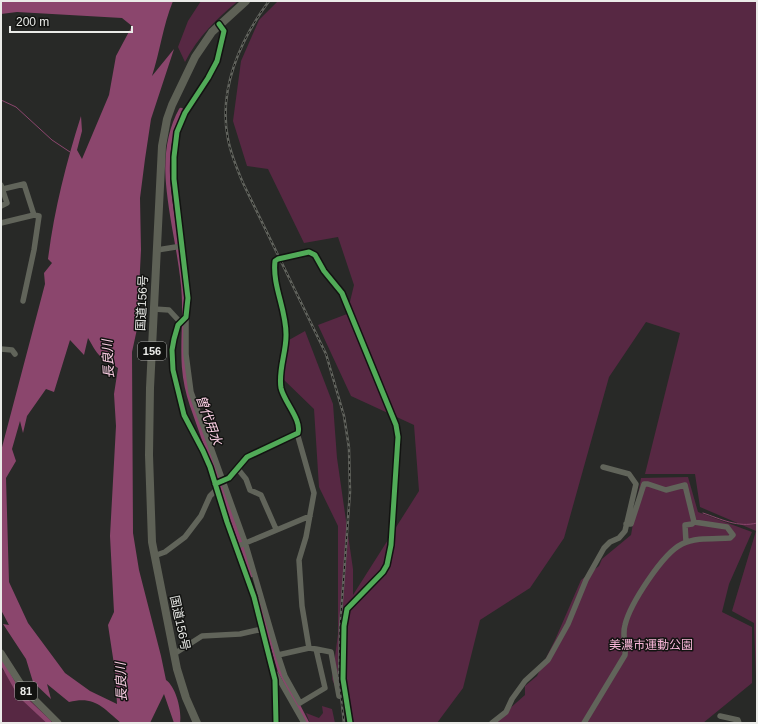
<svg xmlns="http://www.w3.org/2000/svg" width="758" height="724" font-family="Helvetica,'Noto Sans JP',sans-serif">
<rect width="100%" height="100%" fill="#282927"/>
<!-- green -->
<path fill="#572843" d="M201,1H238C218,17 197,38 185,62L178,47L188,21Z
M278,1H757V704L754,623L732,611L756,531L700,507L695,474H645L680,333L646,322L609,377L564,538L530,588L480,620L463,688L437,723H350L332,679L338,634V526L319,487L314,409L283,379L289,340L305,331L333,404L337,458L353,569V595L419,491L414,425L351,396L318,325L347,314L354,285L338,237L304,243L268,169L247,166L233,121L241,61L259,20Z
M688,477L698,512L752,532L729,584L722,612L752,627V683L703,723H493L525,695V686L537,676L555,640L581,580L599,566L602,559L631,535L641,478Z
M1,668L53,723H1Z
M322,706L332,709L335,723H310L306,713L319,718L323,713Z"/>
<!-- water -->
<path fill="#8b466d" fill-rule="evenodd" d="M1,1H173C163,25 160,52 152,76L174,49L151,119L145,159L140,198L141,250L137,329L132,352L133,533L139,570L161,656L166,680C176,687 182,711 180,723H174L164,694L150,723H121C102,707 95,696 69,702L47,684L51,699L33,682L26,659L3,624L9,625L1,610V451L45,284L44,273L52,263L48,259C54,211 66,163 81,116L82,131L77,150L82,159L109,95L116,56L132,26L122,18L17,12L1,14ZM88,338C99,357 99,357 118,368L114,394L116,426L110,536L114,612L108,625L115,671L117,704L90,691L65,673L28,623L9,582L6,478L16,461L12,449L20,421L23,433L27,416L46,389L54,392L70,340L84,355Z"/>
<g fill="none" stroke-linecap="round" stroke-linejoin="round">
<!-- stream -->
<path stroke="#8b466d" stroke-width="1" d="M1,100L16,107L52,140L70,152
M703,513C721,519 738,528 757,523"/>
<!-- canal -->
<path stroke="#8b466d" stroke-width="4.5" d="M181,110C150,166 182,237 184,296C186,336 178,364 192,405L252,575
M259,600L280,671L307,723
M1,661L20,695L49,722"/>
<!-- minor -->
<path stroke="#61645a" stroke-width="5.5" d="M219,24L224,31L217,61L208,78L185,113L177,132L174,157V179L188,298L186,317L178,325L174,339L172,350L173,370L184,415L203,451L210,467L227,522L254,597L275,680L276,723
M1,185L7,203L1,206
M1,223L34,215L24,184L3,189
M157,250L182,246
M23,301L34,250L39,216L34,215
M154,309L169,310L181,323
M186,317V354L191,392L245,542L278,655L285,676L300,703L325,688L316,649L309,648L278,655
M1,349L12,350L15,354
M297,433L314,493L306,537L299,560L302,606L309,648
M237,468L246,479L250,490L261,495L276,529
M215,484L229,478L247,457L298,433C302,420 284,402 281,388C278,371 286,353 286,336C287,311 272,286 275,261L278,259L309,252L315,255L324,271L342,293L396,425L398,437L391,545L387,565L383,572L347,609L344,626L343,679L350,723
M626,524H631L644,484H648L666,490L685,485L694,522
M236,547L310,516
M154,556L165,552L185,537L201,516L210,496L217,489
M316,649L331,652L339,696L343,697L345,701
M174,654L202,636L240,634L262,629
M276,674L304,723
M720,716L738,720L739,723
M492,723L506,712L512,699L525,681L548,660L568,624L586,580L604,548L610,542L619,538L625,531L636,484L629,474L603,467
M584,723L625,655C626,645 622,635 625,625C630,604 663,553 682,544C696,537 715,539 730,538L733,535L727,527L694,522L692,524L685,525L686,542"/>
<!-- major -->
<path stroke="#616459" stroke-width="7" d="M1,653L24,689L58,723"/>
<!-- highway -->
<path stroke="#5e6156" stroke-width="8" d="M197,723L186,698L177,669L152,542L149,455L150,388L162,146L167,119L172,105L195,57L212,32L246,1"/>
<defs>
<path id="rail" d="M269,1C240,40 218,90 228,139C231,155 237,169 243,183L326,354L344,416L349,448L350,492L340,628L339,677L344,723"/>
</defs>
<!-- rail casing -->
<use href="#rail" stroke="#62645e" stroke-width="2.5"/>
<!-- rail -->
<use href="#rail" stroke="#121311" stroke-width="1" stroke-dasharray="3" stroke-linecap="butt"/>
<defs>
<path id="cycleway" d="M219,24L224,31L217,61L208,78L185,113L177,132L174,157V179L188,298L186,317L178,325L174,339L172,350L173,370L184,415L203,451L210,467L227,522L254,597L275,680L276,723
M215,484L229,478L247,457L298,433C302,420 284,402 281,388C278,371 286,353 286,336C287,311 272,286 275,261L278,259L309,252L315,255L324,271L342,293L396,425L398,437L391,545L387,565L383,572L347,609L344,626L343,679L350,723"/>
</defs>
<!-- cycleway casing -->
<use href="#cycleway" stroke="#121311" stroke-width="8"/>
<!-- cycleway -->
<use href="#cycleway" stroke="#51ab58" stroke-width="5"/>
</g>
<g text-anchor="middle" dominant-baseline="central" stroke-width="3" stroke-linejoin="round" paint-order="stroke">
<!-- shield labels -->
<g fill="#121311" stroke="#a9aaa8" stroke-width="1">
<rect x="138" y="342" width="28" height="18" rx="3"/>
<rect x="15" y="682" width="22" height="18" rx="3"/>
</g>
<g font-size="11" font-weight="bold" fill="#eaebe8">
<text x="152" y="351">156</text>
<text x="26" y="691">81</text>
</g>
<!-- street labels -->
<g font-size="12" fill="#eaebe8" stroke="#121311">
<text transform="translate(142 303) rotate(-87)">国道156号</text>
<text transform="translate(180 623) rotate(78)">国道156号</text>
</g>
<!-- park labels -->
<g font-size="12" fill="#f6b5d7" stroke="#121311">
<text x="651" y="645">美濃市運動公園</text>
</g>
<!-- water labels -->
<g font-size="13" font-style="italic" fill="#fed1e7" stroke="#121311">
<text transform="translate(108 359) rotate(-93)">長良川</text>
<text transform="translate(209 420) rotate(70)">曽代用水</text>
<text transform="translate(121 682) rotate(-92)">長良川</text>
</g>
</g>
<!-- border -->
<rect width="758" height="724" fill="none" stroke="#eaebe8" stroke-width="4"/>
<!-- scale -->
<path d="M10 26v6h122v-6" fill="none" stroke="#eaebe8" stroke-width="2"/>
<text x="16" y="26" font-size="12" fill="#eaebe8" stroke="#121311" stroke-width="3" paint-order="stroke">200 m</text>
</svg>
